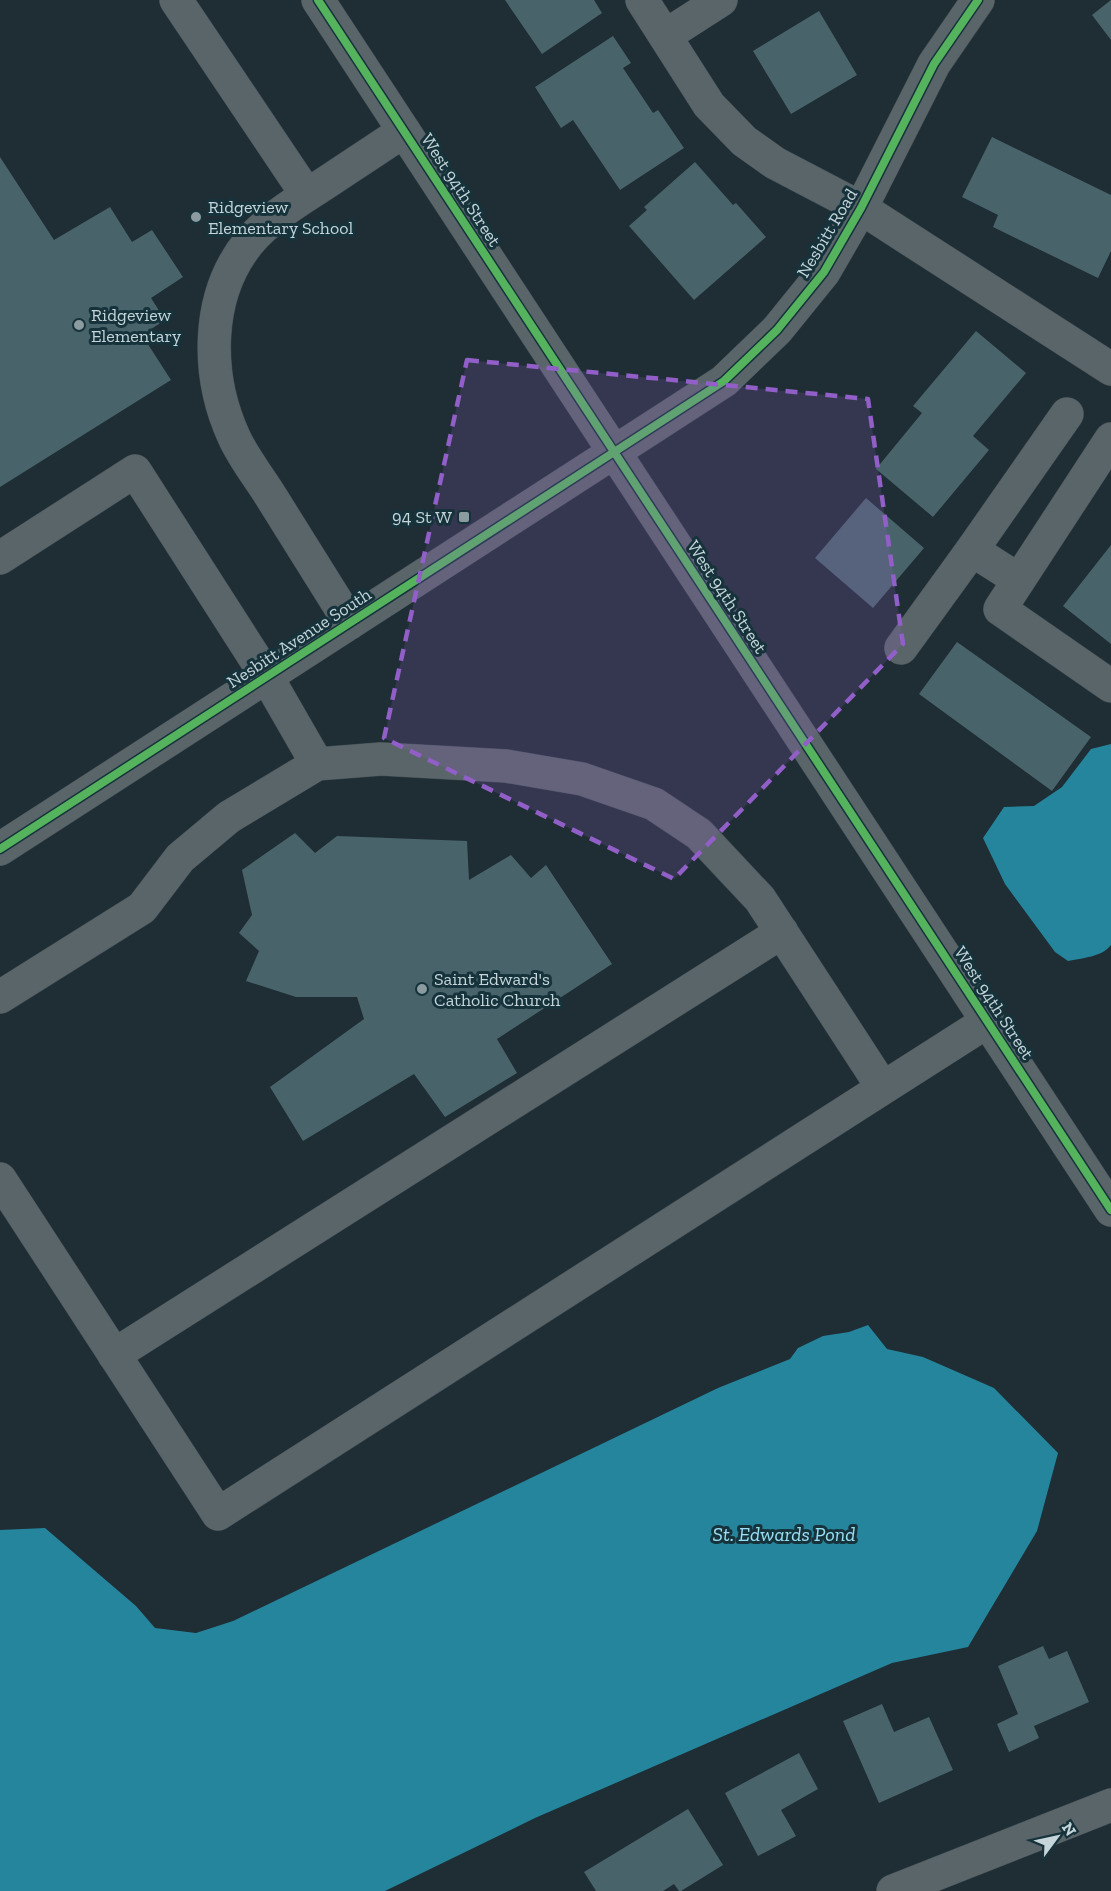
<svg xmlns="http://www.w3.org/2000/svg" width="1111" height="1891" font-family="'Zilla Slab',serif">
<rect width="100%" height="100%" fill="#1e2e34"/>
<!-- water -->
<path fill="#25859d" d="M1111,744V945C1102,957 1082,958 1068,961L1055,952L1005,884L983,838L1004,807L1034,806L1062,787L1091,749Z
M868,1325L887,1349L923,1357L994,1388L1058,1453L1037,1531L968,1647L892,1663L535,1818L385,1891H0V1530L45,1528L136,1606L155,1628L196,1633L233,1621L718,1388L790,1359L798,1348L823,1336L849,1332Z"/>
<!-- building -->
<path fill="#49636b" d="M505,0H594L602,13L542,54Z
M1111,0V40L1092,15Z
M819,11L857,75L791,114L753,51Z
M613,36L631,63L623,68L653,113L658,110L684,148L620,190L573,120L561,128L535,87Z
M992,137L1111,195V251L1098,278L993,227L998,215L962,197Z
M0,157L54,240L110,207L132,242L152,230L183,277L151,298L165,320L142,335L171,380L0,487Z
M695,162L733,205L736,203L766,237L694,300L629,226L647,210L644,207Z
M976,331L1026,373L973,436L989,450L933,517L876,469L922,413L913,406Z
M866,498L924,548L873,608L815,558Z
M1111,545V644L1063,606Z
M957,642L1091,737L1052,791L919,694Z
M295,833L315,853L337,836L467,841L469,880L511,855L531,878L546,865L612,964L497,1039L517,1073L445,1117L414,1074L303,1141L270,1087L364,1019L357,997H296L246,981L259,951L239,933L252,915L242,870Z
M1043,1646L1049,1659L1067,1651L1089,1702L1034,1726L1039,1738L1009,1752L997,1724L1018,1714L998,1666Z
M882,1704L894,1732L929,1717L953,1770L879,1803L843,1721Z
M799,1753L818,1789L781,1810L796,1836L758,1856L725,1793Z
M688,1809L723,1865L681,1891H679L674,1884L663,1891H596L584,1872Z"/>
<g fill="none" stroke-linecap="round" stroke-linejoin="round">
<defs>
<path id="minor" d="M176,0L307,195
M318,0L1111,1210
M642,0L709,105L744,141L775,163L861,208L1111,369
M665,36L721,0
M1111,439L1000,609L1111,686
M0,558L135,471L267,677L317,764L381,759L506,766L582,779L654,804L699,834L760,899L883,1088L988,1021
M1019,580L972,550L1067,414
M350,623C323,580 297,538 270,495C258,476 243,457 234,437C206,376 205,296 249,242C269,218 298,201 324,184C351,166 377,149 404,131
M901,648L972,550
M0,849L724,381L777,330L824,272L861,208L934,64L978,0
M0,997L142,908L180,858L229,817L317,764
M0,1179L218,1514L883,1088
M114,1355L782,932
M893,1891L1111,1805"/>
</defs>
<!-- minor casing -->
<use href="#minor" stroke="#3e4b50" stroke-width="34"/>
<!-- minor -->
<use href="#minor" stroke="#5a656a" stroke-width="33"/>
<defs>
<path id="cycleway" d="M318,0L1111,1210
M0,849L724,381L777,330L824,272L861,208L934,64L978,0"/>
</defs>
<!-- cycleway casing -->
<use href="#cycleway" stroke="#16333c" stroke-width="11"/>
<!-- cycleway -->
<use href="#cycleway" stroke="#56b35d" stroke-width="8"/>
</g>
<!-- marked area -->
<path fill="#915fc7" fill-opacity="0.2" stroke="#915fc7" stroke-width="4.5" stroke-dasharray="12 8" stroke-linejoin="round" d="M467,360L868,399L903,644L674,879L384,738Z"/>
<!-- markers -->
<g fill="#8b9ba0" stroke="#16333c" stroke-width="2">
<circle cx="196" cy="217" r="6"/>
<circle cx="79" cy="325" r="6"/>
<rect x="458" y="511" width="12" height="12" rx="3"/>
<circle cx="422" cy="989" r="6"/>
</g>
<g text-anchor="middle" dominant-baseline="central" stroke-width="6" stroke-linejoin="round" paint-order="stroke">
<!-- street labels -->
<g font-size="18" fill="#c5d5da" stroke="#16333c">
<text transform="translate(461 190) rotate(57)">West 94th Street</text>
<text transform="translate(827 233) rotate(-59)">Nesbitt Road</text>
<text transform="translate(727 597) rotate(57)">West 94th Street</text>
<text transform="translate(299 638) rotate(-33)">Nesbitt Avenue South</text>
<text transform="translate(994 1003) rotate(57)">West 94th Street</text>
</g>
<!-- poi labels -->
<g font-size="18" fill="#c5d5da" stroke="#16333c" text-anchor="start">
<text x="208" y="207">Ridgeview<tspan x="208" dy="21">Elementary School</tspan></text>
<text x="91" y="315">Ridgeview<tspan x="91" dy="21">Elementary</tspan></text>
<text x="452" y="517" text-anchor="end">94 St W</text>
<text x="434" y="979">Saint Edward's<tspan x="434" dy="21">Catholic Church</tspan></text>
</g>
<!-- water labels -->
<g font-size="20" font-style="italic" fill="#99e0f5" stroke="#16333c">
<text x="784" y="1534">St. Edwards Pond</text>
</g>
</g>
<!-- north arrow -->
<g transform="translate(1057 1837) rotate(57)" stroke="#16333c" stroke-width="4.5" paint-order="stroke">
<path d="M0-4.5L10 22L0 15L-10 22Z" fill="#c5d5da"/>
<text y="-9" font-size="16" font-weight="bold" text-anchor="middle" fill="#c5d5da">N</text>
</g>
</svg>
